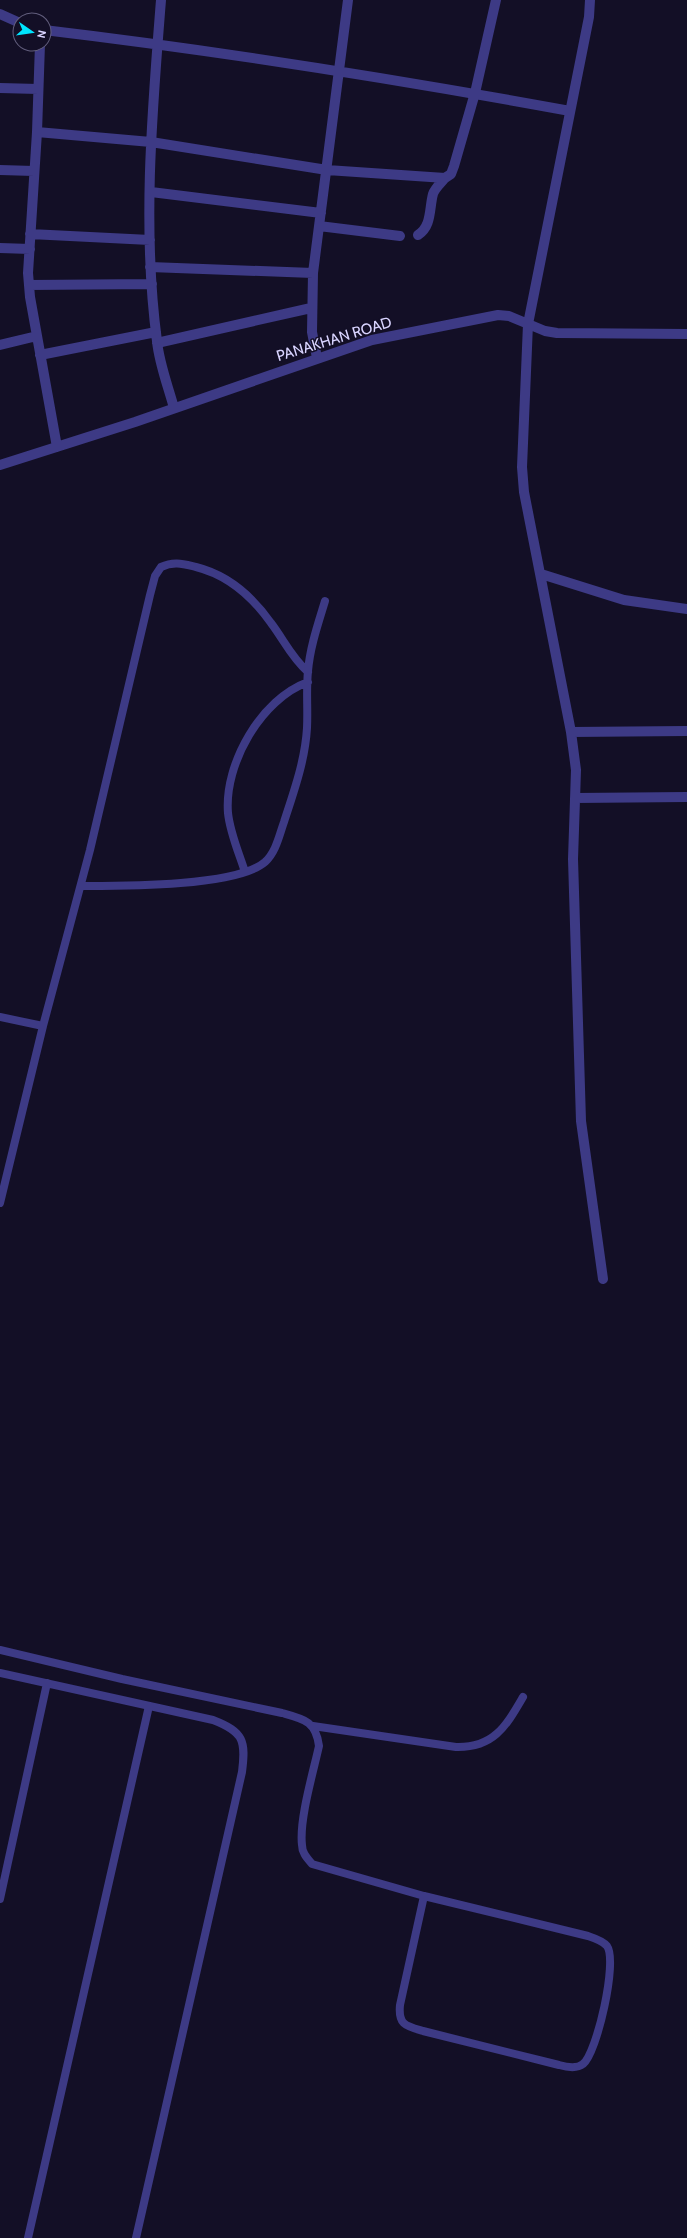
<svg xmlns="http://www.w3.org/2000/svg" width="687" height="2238" font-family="Cabin,sans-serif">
<rect width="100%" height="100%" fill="#130f26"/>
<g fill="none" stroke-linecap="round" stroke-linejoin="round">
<!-- lane -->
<path stroke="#3d3a85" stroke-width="8" d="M245,872C239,853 230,833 228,813C224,764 261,699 308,682
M81,886C120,886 236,887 265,862C276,852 279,836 284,822C294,791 305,761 307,728C308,709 306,690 308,671C310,647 318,624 325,601
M0,1017L43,1026
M0,1203L43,1026L90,850L150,595L155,576L161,567C174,561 183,564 196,567C228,575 252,596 271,623C284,640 291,657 308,672
M0,1650L122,1679L282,1713C304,1719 316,1721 319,1746C313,1773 299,1820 302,1845C302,1853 307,1858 312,1864L424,1896L588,1936C594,1938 603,1941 607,1946C618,1961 597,2053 583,2064C577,2069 566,2067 559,2065L423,2031C406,2026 398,2025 400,2005L424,1896
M0,1673L213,1720C244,1732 246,1741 242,1772L136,2238
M313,1726L456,1747C494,1748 506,1726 523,1697
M0,1899L47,1683
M28,2238L149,1706"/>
<!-- street -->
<path stroke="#3d3a85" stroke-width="10" d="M161,0C152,113 142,229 157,341C159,363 168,386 174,408
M590,0L589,17L528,324L522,467L524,492L571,732L576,770L573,859L581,1121L603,1279
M0,14L20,23
M44,30C221,51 395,79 570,111
M40,44L37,132L28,273L30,297L57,447
M0,88L38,89
M37,132L151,142L327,170L445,178L451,174L454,166L475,93L496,0
M0,170L34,171
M151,192L321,213
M319,226L400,236
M30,234L150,240
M418,235C432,226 429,209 433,194C435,188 441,183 445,178
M0,248L30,249
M150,267L313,273
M29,285L152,284
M157,343L311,308
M0,345L37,336
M40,355L156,332
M317,358L312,332L313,273L348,0
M0,465L135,422L372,340L498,315L509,316L545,331L557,333L687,334
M541,574L624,600L687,609
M571,732L687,731
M575,798L687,797"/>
</g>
<g text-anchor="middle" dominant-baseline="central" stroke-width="3" stroke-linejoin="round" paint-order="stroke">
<!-- street labels -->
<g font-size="15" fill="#d9d4ff" stroke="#130f26">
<text transform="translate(334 339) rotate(-17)">PANAKHAN ROAD</text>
</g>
</g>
<!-- north arrow -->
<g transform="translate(32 32) rotate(103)"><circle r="19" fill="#130f26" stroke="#625e7d"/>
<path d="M0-3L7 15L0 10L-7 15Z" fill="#00e5ff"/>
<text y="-6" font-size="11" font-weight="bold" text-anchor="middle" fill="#d9d4ff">N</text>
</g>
</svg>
